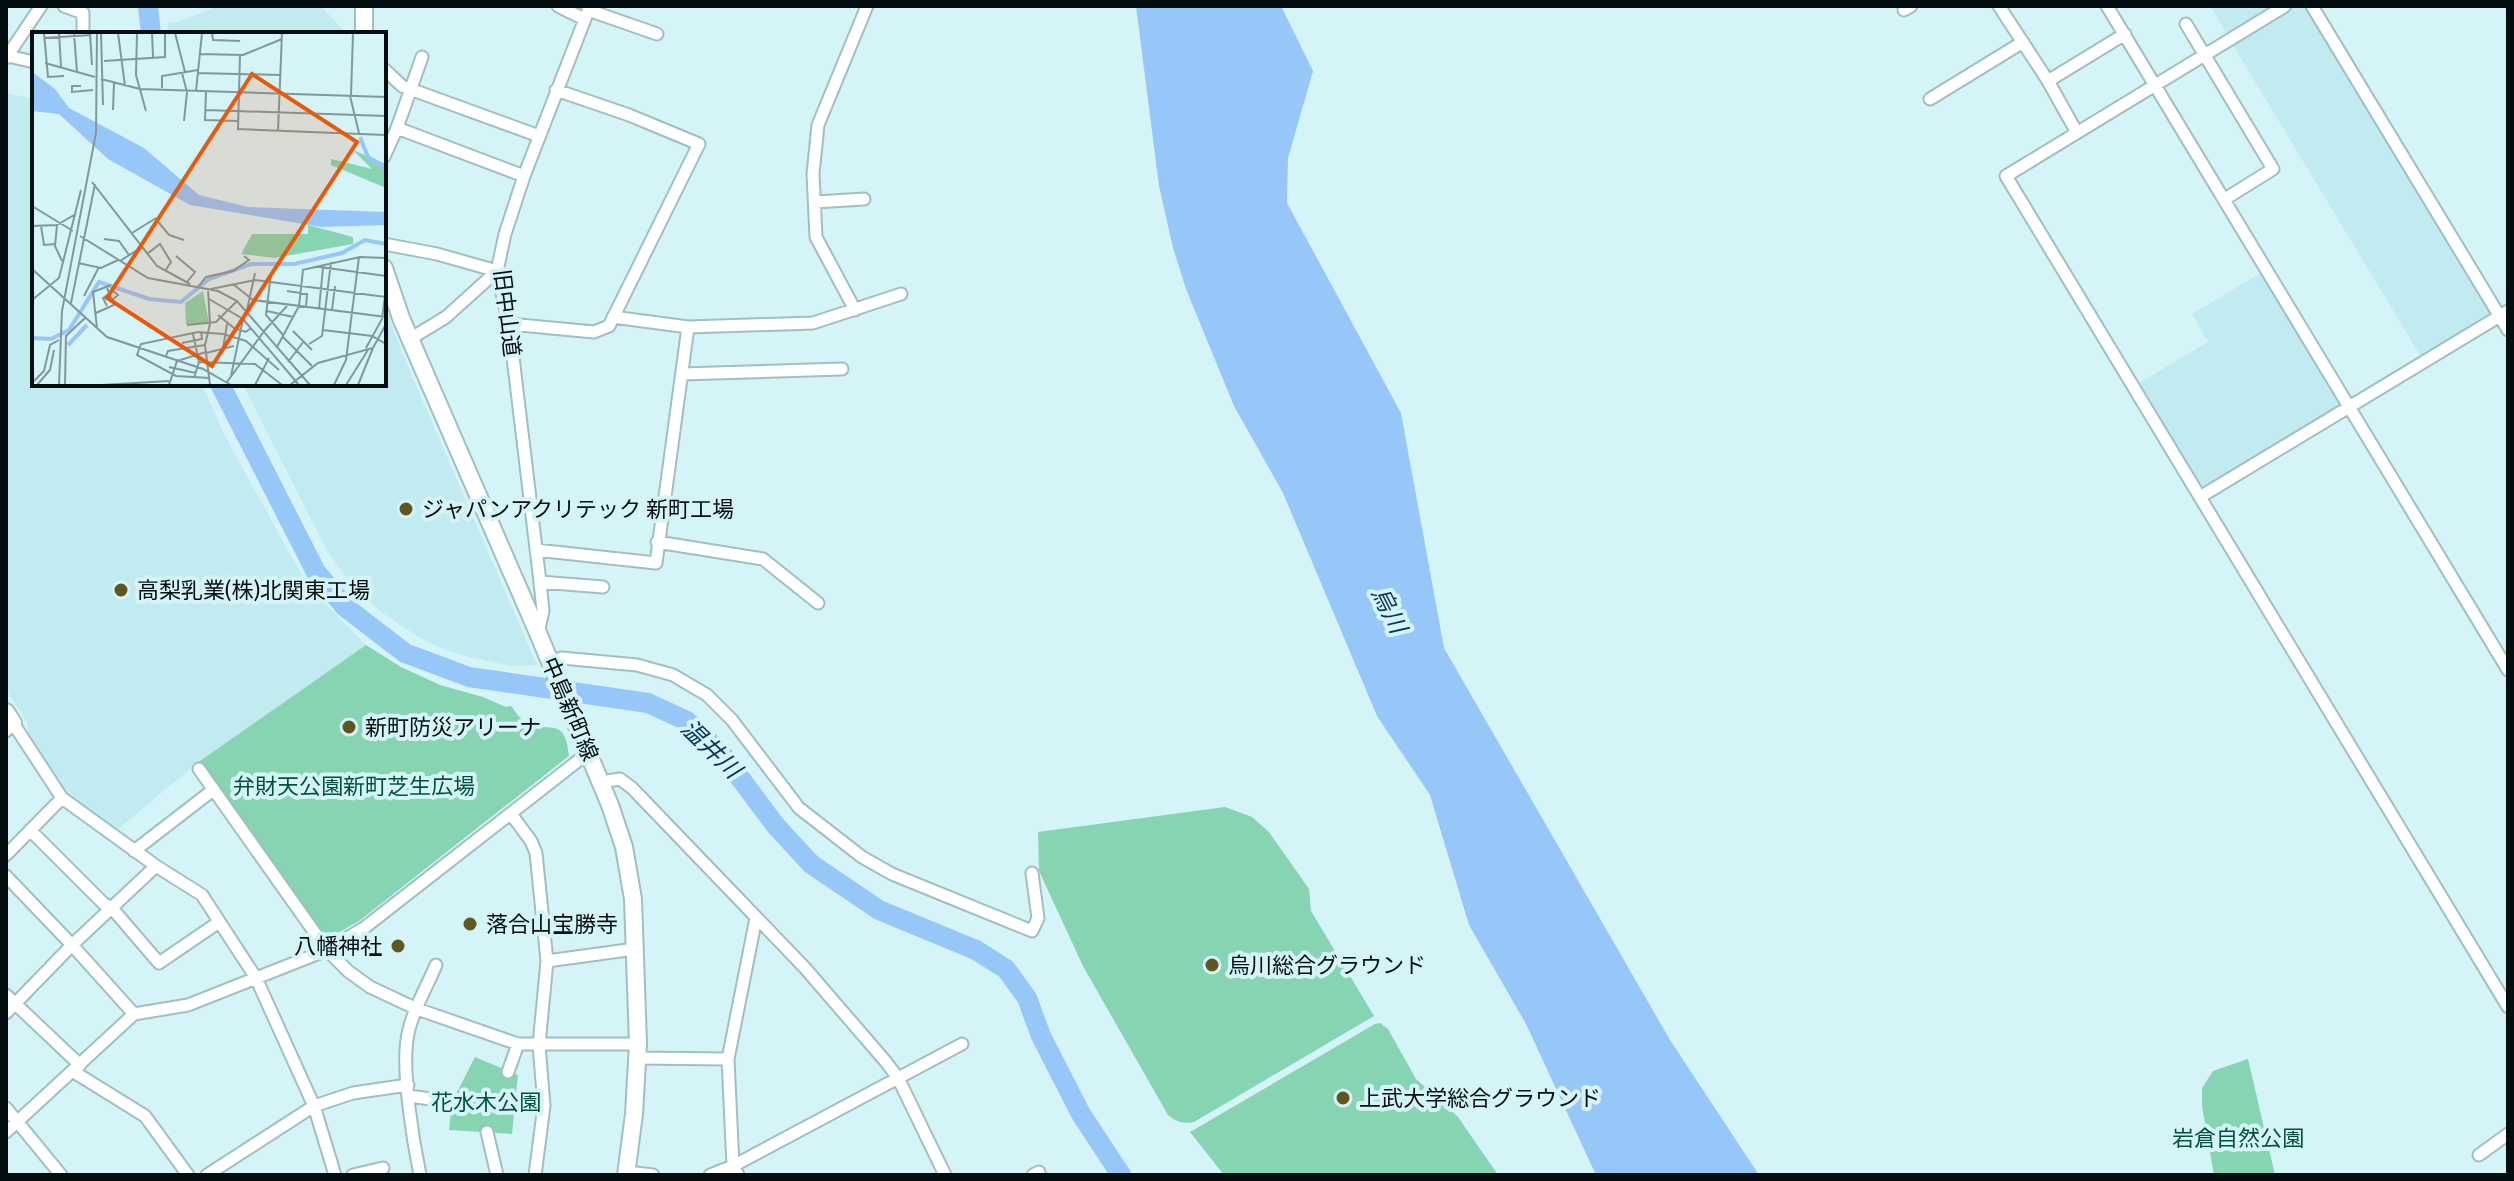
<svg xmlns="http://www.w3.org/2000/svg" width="2514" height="1181" font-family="'Fira Sans Condensed','Noto Sans JP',sans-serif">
<rect width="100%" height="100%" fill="#d5f4f8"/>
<!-- built -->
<path fill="#c2ebf1" d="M218,6H321L347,34H168V23L178,22Z
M2210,6H2278L2229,37Z
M2293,6H2306L2491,312L2421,357L2233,45Z
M6,93L34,99V384H202L224,434L307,585L366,645L197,763L117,830L66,794L30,742L27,722L6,690Z
M2262,272L2343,405L2205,487L2198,483L2136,385L2208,342L2192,314Z
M384,304L403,355L537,665L511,666L465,656L441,648L417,636L381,612L351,584L326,549L243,385L384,384Z"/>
<!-- green -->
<path fill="#86d4b2" d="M366,645L401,667L440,685L483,697L506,707L511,706C515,711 519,718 524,721C547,736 565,713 569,756L359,921L329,938L323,939L197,763Z
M1225,807L1252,817L1269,832L1309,889L1311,911L1374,1016L1194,1122C1183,1124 1176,1122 1168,1115L1083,966L1046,886L1039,871L1038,832Z
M1380,1023L1388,1029L1416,1079L1458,1117L1498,1175H1224L1190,1132L1375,1024Z
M475,1057L518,1075L512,1134L449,1130L452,1102Z
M2248,1059L2275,1175H2214L2202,1106V1088L2213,1071Z"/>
<!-- water -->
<path fill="#97c6f9" d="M1136,6H1281L1313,71L1288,158L1287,203L1401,413L1444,648L1670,1040L1759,1175H1596L1526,1024L1469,925L1430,795L1377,716L1283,493L1234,406L1186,289L1173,248L1159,186Z"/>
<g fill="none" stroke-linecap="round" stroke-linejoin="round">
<!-- river -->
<path stroke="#97c6f9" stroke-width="20" d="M148,6L151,34
M220,384L316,572L345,607L405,653L469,677L648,703L687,721L722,754L776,826L811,864L879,910L976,950L1006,969L1027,998L1041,1036L1081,1114L1121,1175"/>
<defs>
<path id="street" d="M64,6L83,13V34
M558,6L584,19
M1999,6L2048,81L2076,131
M2107,6L2508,670
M2285,6L2006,176L2508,1007
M2312,6L2508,330
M588,10L657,34
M1904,10L1911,6
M2186,24L2273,169L2225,199
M8,56L34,62
M6,58L41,6
M384,69L402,86L410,89L539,136
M2048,81L2125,34
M1930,99L2023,42
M397,128L524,176
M384,157L397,128L422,57
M816,202L864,199
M384,244L437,254L497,271L446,317L410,339
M855,310L816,237L813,174L818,125L867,6
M613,317L688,327L813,323L901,294
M509,324L594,332L609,326L699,144L629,115L556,90
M682,374L842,369
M2200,497L2508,311
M657,542L763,559L818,603
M536,550L656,563L688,327
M540,582L603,587
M538,633L543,611L540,582L509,324L497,271L505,234L524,176L590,6
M549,662L562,658L637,665L673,675L707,695L732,720L799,808L862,857L892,874L1032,931L1038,918L1032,873
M6,731L13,723L62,798L156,866L202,895L256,978L314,1106L335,1175
M199,769L327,950L348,971L370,987L417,1009L518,1044H638
M601,782L620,779L632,788L805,968L886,1062L898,1078L945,1175
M511,814L531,841L536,853L547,961L539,1045L544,1106L535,1175
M30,830L104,904L111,907L159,963L219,922
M134,851L213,790
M6,855L62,798
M6,876L72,945L134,1014
M547,961L635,949
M6,995L80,1065
M6,1013L72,945L156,866
M637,1058L728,1059
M74,1072L145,1116L188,1175
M508,1072L518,1044
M409,1096L452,1102
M6,1108L61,1175
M6,1132L134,1014L188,1005L327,950L364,928L588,753
M487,1132L497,1175
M2479,1155L2508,1134
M627,1172L653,1175
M207,1175L314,1106L353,1093L408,1085
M353,1175L383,1168
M420,1175C413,1141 402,1073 407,1040C410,1015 426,989 436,965
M710,1175L733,1166L962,1044
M738,1175L733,1166L728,1059L756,918
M1033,1175L1039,1172"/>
<path id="secondary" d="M364,6V34
M384,268L401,318L538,633L610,805L624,847L633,899L638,1044L634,1114L626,1175
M6,712L13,723"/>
</defs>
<!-- street casing -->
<use href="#street" stroke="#a1bfc3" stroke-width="15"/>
<!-- secondary casing -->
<use href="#secondary" stroke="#a1bfc3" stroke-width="20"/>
<!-- street -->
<use href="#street" stroke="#fff" stroke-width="11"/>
<!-- secondary -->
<use href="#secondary" stroke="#fff" stroke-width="16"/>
</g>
<!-- markers -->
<g fill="#5f5622" stroke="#d5f4f8" stroke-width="3">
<circle cx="406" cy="509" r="8"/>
<circle cx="121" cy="590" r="8"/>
<circle cx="349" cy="727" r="8"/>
<circle cx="470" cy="924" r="8"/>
<circle cx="398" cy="946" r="8"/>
<circle cx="1212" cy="965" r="8"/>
<circle cx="1343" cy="1098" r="8"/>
</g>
<g text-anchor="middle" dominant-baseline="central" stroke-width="8" stroke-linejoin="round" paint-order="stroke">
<!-- street labels -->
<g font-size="22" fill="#040d0f" stroke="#d5f4f8">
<text transform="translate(507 313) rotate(83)">旧中山道</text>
<text transform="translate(570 709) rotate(67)">中島新町線</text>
</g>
<!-- poi labels -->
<g font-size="22" fill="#040d0f" stroke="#d5f4f8" text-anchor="start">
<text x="422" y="509">ジャパンアクリテック 新町工場</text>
<text x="137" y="590">高梨乳業(株)北関東工場</text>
<text x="365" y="727">新町防災アリーナ</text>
<text x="486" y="924">落合山宝勝寺</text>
<text x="382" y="946" text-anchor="end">八幡神社</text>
<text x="1228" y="965">烏川総合グラウンド</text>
<text x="1359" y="1098">上武大学総合グラウンド</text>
</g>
<!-- park labels -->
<g font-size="22" fill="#00533a" stroke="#d5f4f8">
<text x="354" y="786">弁財天公園新町芝生広場</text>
<text x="486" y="1102">花水木公園</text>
<text x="2238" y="1138">岩倉自然公園</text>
</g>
<!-- water labels -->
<g font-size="24" font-style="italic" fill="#08345b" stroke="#d5f4f8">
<text transform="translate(1389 610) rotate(63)">烏川</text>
<text transform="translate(711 749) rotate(44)">温井川</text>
</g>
</g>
<!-- overview -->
<g transform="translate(32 32)">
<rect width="354" height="354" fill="#d5f4f8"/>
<path d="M321,118L354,132V156L299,133V127L340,137ZM276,193L321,205V212L242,226L209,222L220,202H276ZM171,259L177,291L154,292L153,271Z" fill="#86d4b2"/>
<path d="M0,40L23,57L37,76L112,116L167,163L216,175L354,180V193L289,195L158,173L76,127L27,82L0,79Z" fill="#97c6f9"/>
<path fill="none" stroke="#97c6f9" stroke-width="4" d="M328,105L336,125L354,136M0,306L19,307L37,298L67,250L117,267L149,270L177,247L219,232H262L310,221L333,208L354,212M36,313L55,293"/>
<path fill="none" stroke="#81989b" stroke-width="2" d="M12,1L16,45L32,44M27,1L29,35M42,1L45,40M58,1L60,33M69,1L71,73M86,1L93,54M105,1L104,43L114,79M120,1L121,25M143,1L153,40M180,1L181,8L208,9M354,2V120M12,6L59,3M168,22L211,23L250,7M208,23L206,97L354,103M72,29L133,25V1M13,31L63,45M150,41L155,60L152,89M165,41L248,43M69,47L108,57L354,65M49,54H40V60L61,58M130,56V44L166,38M164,59L170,1M174,59L173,88L206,89M318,64L327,101M319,64L321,1M81,78L82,51M173,78L354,84M246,99L250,1M60,150L125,234L158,252M0,174L41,199M123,186L137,203L152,208M0,194L25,193M9,194L12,213L23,212M100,201L124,186M48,204L116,246L186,259L205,269L278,353M72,207L87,209L97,223M115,222L128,212L139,230L133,239M144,224L163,240L155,250M30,229L23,214L25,193L42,183M88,229L110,215M46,231L69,236L86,228M288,235L354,244M0,237L75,305L171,337L199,353M270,238L328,225L354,226M239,241L234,283L251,303M201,252L221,268L354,285M166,255L174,245L201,239L217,228L212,224M176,257L178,292L173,313L178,353M179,257L223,248L354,265M255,259L275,262L274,275M52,264L67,235M177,267L211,287L267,353M0,268L27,246L49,158M39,271L63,152M75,274L71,266L81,259L86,263L80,268M287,277L291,236M215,278L223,241M300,278L303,254M235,279L261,285M64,281L82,273L75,256M186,283L202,296L214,300L219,296M155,293L184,290L205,269M65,296L61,260L79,253M233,298L255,274M291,298L340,304L354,312M261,299L280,318M161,302L167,330L162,346M250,304L280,334M150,311L170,307L169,300M277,312L290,304L299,230M245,315L267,274L271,238M334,316L350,287L354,256M191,317L195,292M174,321L202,314M134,324L136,319L173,313M167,330L223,332L250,353M256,330L272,309M137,335L164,341M199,344L211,287M178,346L144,344L105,323L109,312L166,300L191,302L214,309L247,338M195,350L233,298M0,351L12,339L18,313L27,308M5,353L18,338L22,318M27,353L30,279L64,101L65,1M33,353L34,304L53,286M70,353L137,349M137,353L145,329L174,320M223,353L237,326M258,353L286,331L341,316L354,292M302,353L314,328L327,225M314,353L336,318M326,353L341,316"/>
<path fill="#e8590c" fill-opacity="0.15" stroke="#e8590c" stroke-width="4" d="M220,42L325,110L180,334L75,266Z"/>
<rect width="354" height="354" fill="none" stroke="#040d0f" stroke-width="4"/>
</g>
<!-- border -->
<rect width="2514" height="1181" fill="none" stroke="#040d0f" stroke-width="16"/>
</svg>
